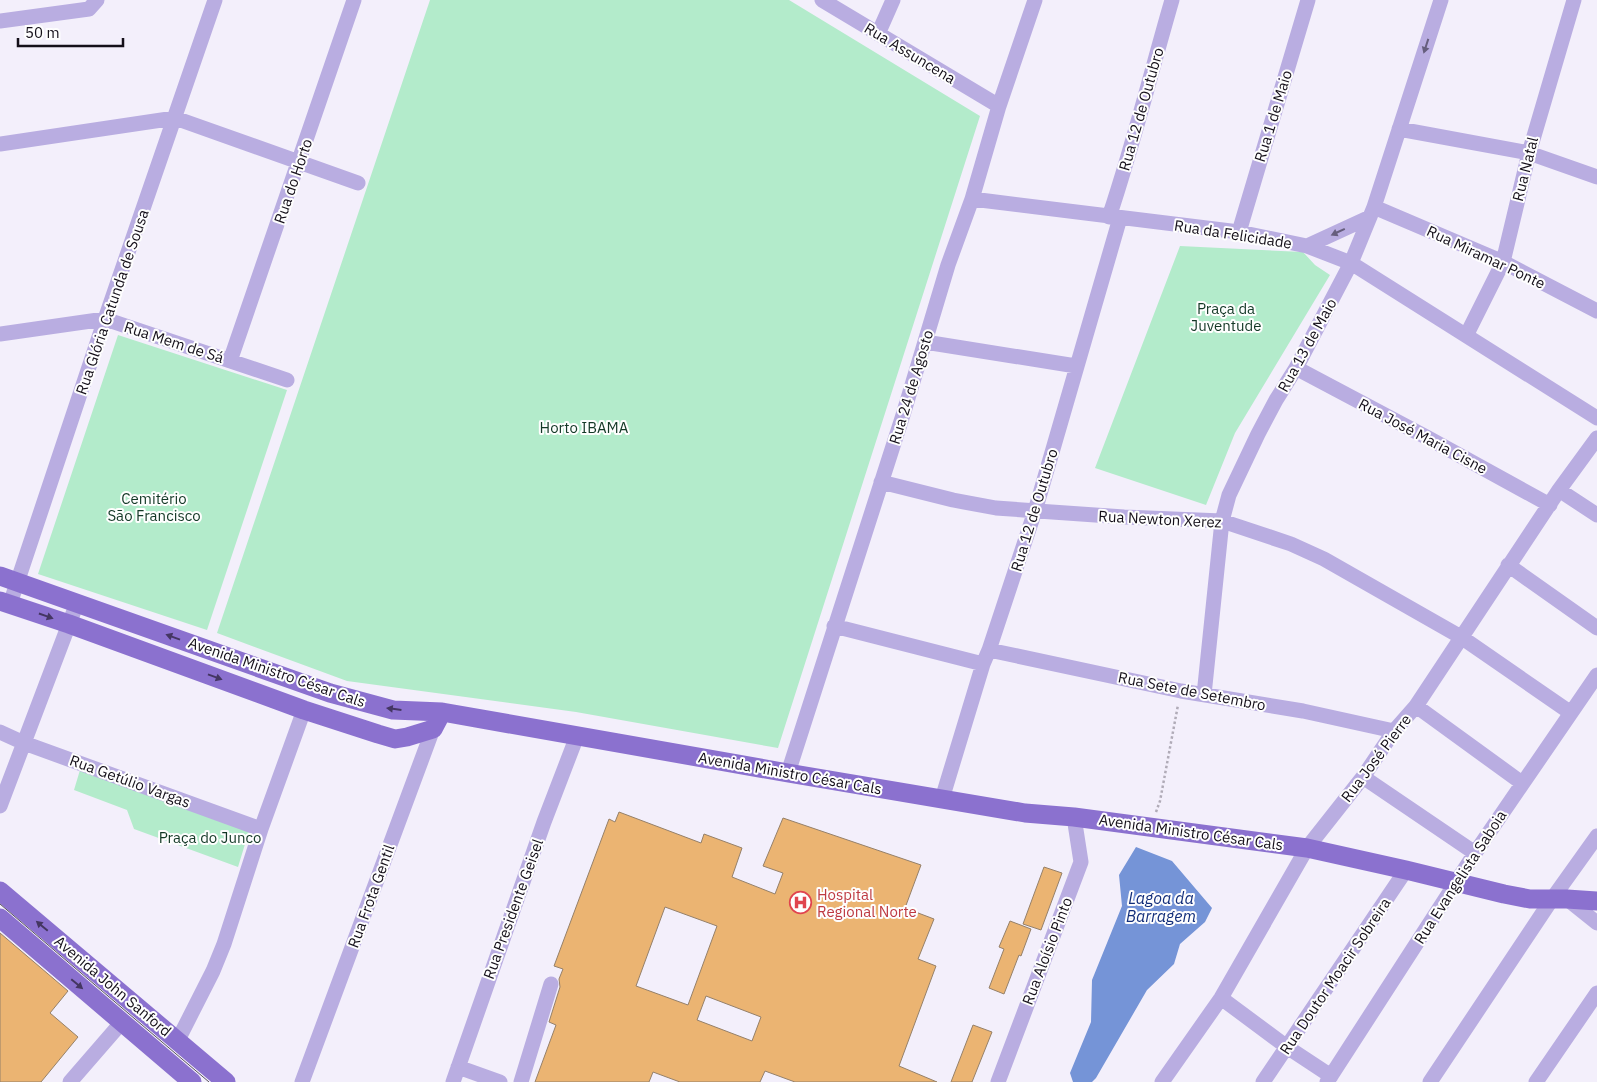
<svg xmlns="http://www.w3.org/2000/svg" width="1597" height="1082" font-family="'IBM Plex Sans',sans-serif">
<rect width="100%" height="100%" fill="#f3effb"/>
<!-- green -->
<path fill="#b3ebcb" d="M430,0H789L980,116L778,748L576,712L347,681L217,633Z
M1180,246L1303,252L1315,265L1330,275L1235,433L1206,505L1095,468Z
M118,335L287,390L207,630L38,574Z
M80,770L249,831L238,867L134,829L127,810L74,790Z"/>
<!-- water -->
<path fill="#7594d7" d="M1136,847L1172,861L1212,908L1205,922L1180,944L1174,964L1147,990L1096,1078L1092,1082H1073L1070,1073L1091,1022L1092,980L1122,906L1119,875Z"/>
<!-- building -->
<path fill="#ebb472" stroke="#958069" fill-rule="evenodd" d="M619,812L701,843L704,834L742,848L732,877L775,894L783,873L763,866L783,818L921,865L905,908L934,919L918,959L936,966L899,1066L937,1082H795L765,1071L760,1082H680L653,1072L649,1082H535L556,1025L549,1022L560,987L559,979L563,969L554,966L609,819L615,822ZM665,907L717,926L688,1005L636,986ZM706,996L761,1017L752,1041L697,1020Z
M1044,867L1062,873L1041,930L1023,924Z
M1010,921L1031,929L1021,956L1019,955L1004,994L989,988L1004,949L999,947Z
M0,933L68,991L50,1013L78,1037L41,1082H0Z
M973,1025L992,1032L972,1082H951Z"/>
<g fill="none" stroke-linecap="round" stroke-linejoin="round">
<!-- path -->
<path stroke="#b0abb7" stroke-width="2.5" stroke-dasharray="2.5 2.5" stroke-linecap="butt" d="M1156,812L1160,801L1178,705"/>
<!-- minor -->
<path stroke="#b9ade1" stroke-width="15" d="M822,0L999,106
M0,21L89,9L97,0
M878,34L893,0
M1399,129L1529,153L1597,177
M0,144L175,118L358,183
M972,199L1239,232L1307,246L1351,263L1597,418
M1374,207L1503,262L1597,311
M1109,217C1133,146 1151,72 1172,0
M1239,232L1308,0
M1307,246L1370,217
M0,334L105,319L287,380
M1467,334L1503,262L1529,153L1574,0
M925,342L1076,366
M230,361L354,0
M1296,368L1428,438L1550,505
M881,482L953,500L996,508L1124,517L1222,521L1291,544L1324,559L1461,637L1571,713
M1559,490L1597,515
M1508,565L1597,628
M10,604L105,319L215,0
M834,626L983,664
M989,650L1181,691L1303,711L1394,731
M1204,695L1222,521L1229,495L1258,434L1276,400L1296,368L1351,263L1374,207L1441,0
M1416,706L1522,783
M0,732L24,743L261,829
M788,773L903,415L948,265L972,199L999,106L1035,0
M1363,777L1475,853
M942,799L983,664L989,650L1035,511L1120,218
M0,806L77,603
M1567,899L1597,923
M1221,998L1287,1047L1331,1076
M178,1040L213,971L224,944L261,829L304,710
M458,1067L500,1082
M70,1082L122,1022
M302,1082L433,729
M453,1082L544,822L577,736
M521,1082L551,984
M998,1082L1081,862L1074,817
M1162,1082L1221,998L1307,848L1363,777L1394,731L1416,706L1559,490L1597,438
M1263,1082L1406,870
M1327,1082L1475,853L1597,675
M1430,1082L1552,899L1597,836
M1536,1082L1597,993"/>
<!-- major -->
<path stroke="#8b71cf" stroke-width="19" d="M0,576L330,693L393,710L442,712L788,773L1025,813L1074,817L1307,848L1406,870L1504,894L1530,899H1567L1597,901
M0,601L69,624L304,710L378,734L395,739L407,737L433,729L442,712
M0,891L226,1082
M0,918L192,1082"/>
<!-- tram -->
<path stroke="#58535e" stroke-width="1" d="M0,904L209,1082"/>
</g>
<!-- one-way arrows -->
<defs><path id="oneway-solid" d="M-6-.8H1V-3.2L6.5 0L1 3.2V.8H-6Z" transform="scale(1.25)"/></defs>
<g fill="#665e7d">
<use href="#oneway-solid" transform="translate(1426 46) rotate(108)"/>
<use href="#oneway-solid" transform="translate(1338 232) rotate(155)"/>
</g>
<g fill="#443662">
<use href="#oneway-solid" transform="translate(46 616) rotate(19)"/>
<use href="#oneway-solid" transform="translate(173 637) rotate(-160)"/>
<use href="#oneway-solid" transform="translate(215 677) rotate(20)"/>
<use href="#oneway-solid" transform="translate(394 709) rotate(-173)"/>
<use href="#oneway-solid" transform="translate(42 926) rotate(-140)"/>
<use href="#oneway-solid" transform="translate(77 984) rotate(40)"/>
</g>
<!-- icons -->
<defs>
<symbol id="hospital-ring" viewBox="-11 -11 22 22"><circle r="9.5" fill="#fefefe" stroke="#e0444e" stroke-width="1.5"/><path d="M-5-5h3v3.5h4V-5h3V5h-3V1.5h-4V5h-3Z" fill="#e0444e"/></symbol>
</defs>
<g fill-rule="evenodd">
<use href="#hospital-ring" x="788" y="890" width="25" height="25"/>
</g>
<g text-anchor="middle" dominant-baseline="central" stroke-width="4" stroke-linejoin="round" paint-order="stroke">
<!-- street labels -->
<g font-size="15" fill="#140f19" stroke="#fefefe">
<text transform="translate(910 53) rotate(31)">Rua Assuncena</text>
<text transform="translate(1141 109) rotate(-74)">Rua 12 de Outubro</text>
<text transform="translate(1273 116) rotate(-73)">Rua 1 de Maio</text>
<text transform="translate(1525 169) rotate(-76)">Rua Natal</text>
<text transform="translate(293 181) rotate(-71)">Rua do Horto</text>
<text transform="translate(1233 234) rotate(9)">Rua da Felicidade</text>
<text transform="translate(1486 257) rotate(25)">Rua Miramar Ponte</text>
<text transform="translate(112 302) rotate(-71)">Rua Glória Catunda de Sousa</text>
<text transform="translate(174 342) rotate(18)">Rua Mem de Sá</text>
<text transform="translate(1307 345) rotate(-61)">Rua 13 de Maio</text>
<text transform="translate(911 387) rotate(-73)">Rua 24 de Agosto</text>
<text transform="translate(1423 436) rotate(28)">Rua José Maria Cisne</text>
<text transform="translate(1034 510) rotate(-73)">Rua 12 de Outubro</text>
<text transform="translate(1160 519) rotate(3)">Rua Newton Xerez</text>
<text transform="translate(277 672) rotate(19)">Avenida Ministro César Cals</text>
<text transform="translate(1192 691) rotate(11)">Rua Sete de Setembro</text>
<text transform="translate(1376 758) rotate(-53)">Rua José Pierre</text>
<text transform="translate(790 773) rotate(10)">Avenida Ministro César Cals</text>
<text transform="translate(130 781) rotate(20)">Rua Getúlio Vargas</text>
<text transform="translate(1191 832) rotate(8)">Avenida Ministro César Cals</text>
<text transform="translate(1460 877) rotate(-57)">Rua Evangelista Saboia</text>
<text transform="translate(371 896) rotate(-70)">Rua Frota Gentil</text>
<text transform="translate(513 909) rotate(-70)">Rua Presidente Geisel</text>
<text transform="translate(1047 951) rotate(-69)">Rua Aloísio Pinto</text>
<text transform="translate(1335 976) rotate(-56)">Rua Doutor Moacir Sobreira</text>
<text transform="translate(113 986) rotate(40)">Avenida John Sanford</text>
</g>
<!-- park labels -->
<g font-size="15" fill="#133826" stroke="#fefefe">
<text x="1226" y="308">Praça da<tspan x="1226" dy="17">Juventude</tspan></text>
<text x="584" y="427">Horto IBAMA</text>
<text x="154" y="498">Cemitério<tspan x="154" dy="17">São Francisco</tspan></text>
<text x="210" y="837">Praça do Junco</text>
</g>
<!-- health labels -->
<g font-size="15" fill="#be3a42" stroke="#fefefe" text-anchor="start">
<text x="817" y="894">Hospital<tspan x="817" dy="17">Regional Norte</tspan></text>
</g>
<!-- water labels -->
<g font-size="16" font-style="italic" fill="#112d7a" stroke="#fefefe">
<text x="1161" y="898">Lagoa da<tspan x="1161" dy="18">Barragem</tspan></text>
</g>
</g>
<!-- scale -->
<path d="M18 38v8h105v-8" fill="none" stroke="#140f19" stroke-width="2.5"/>
<text x="25" y="38" font-size="15" fill="#140f19" stroke="#fefefe" stroke-width="4" paint-order="stroke">50 m</text>
</svg>
